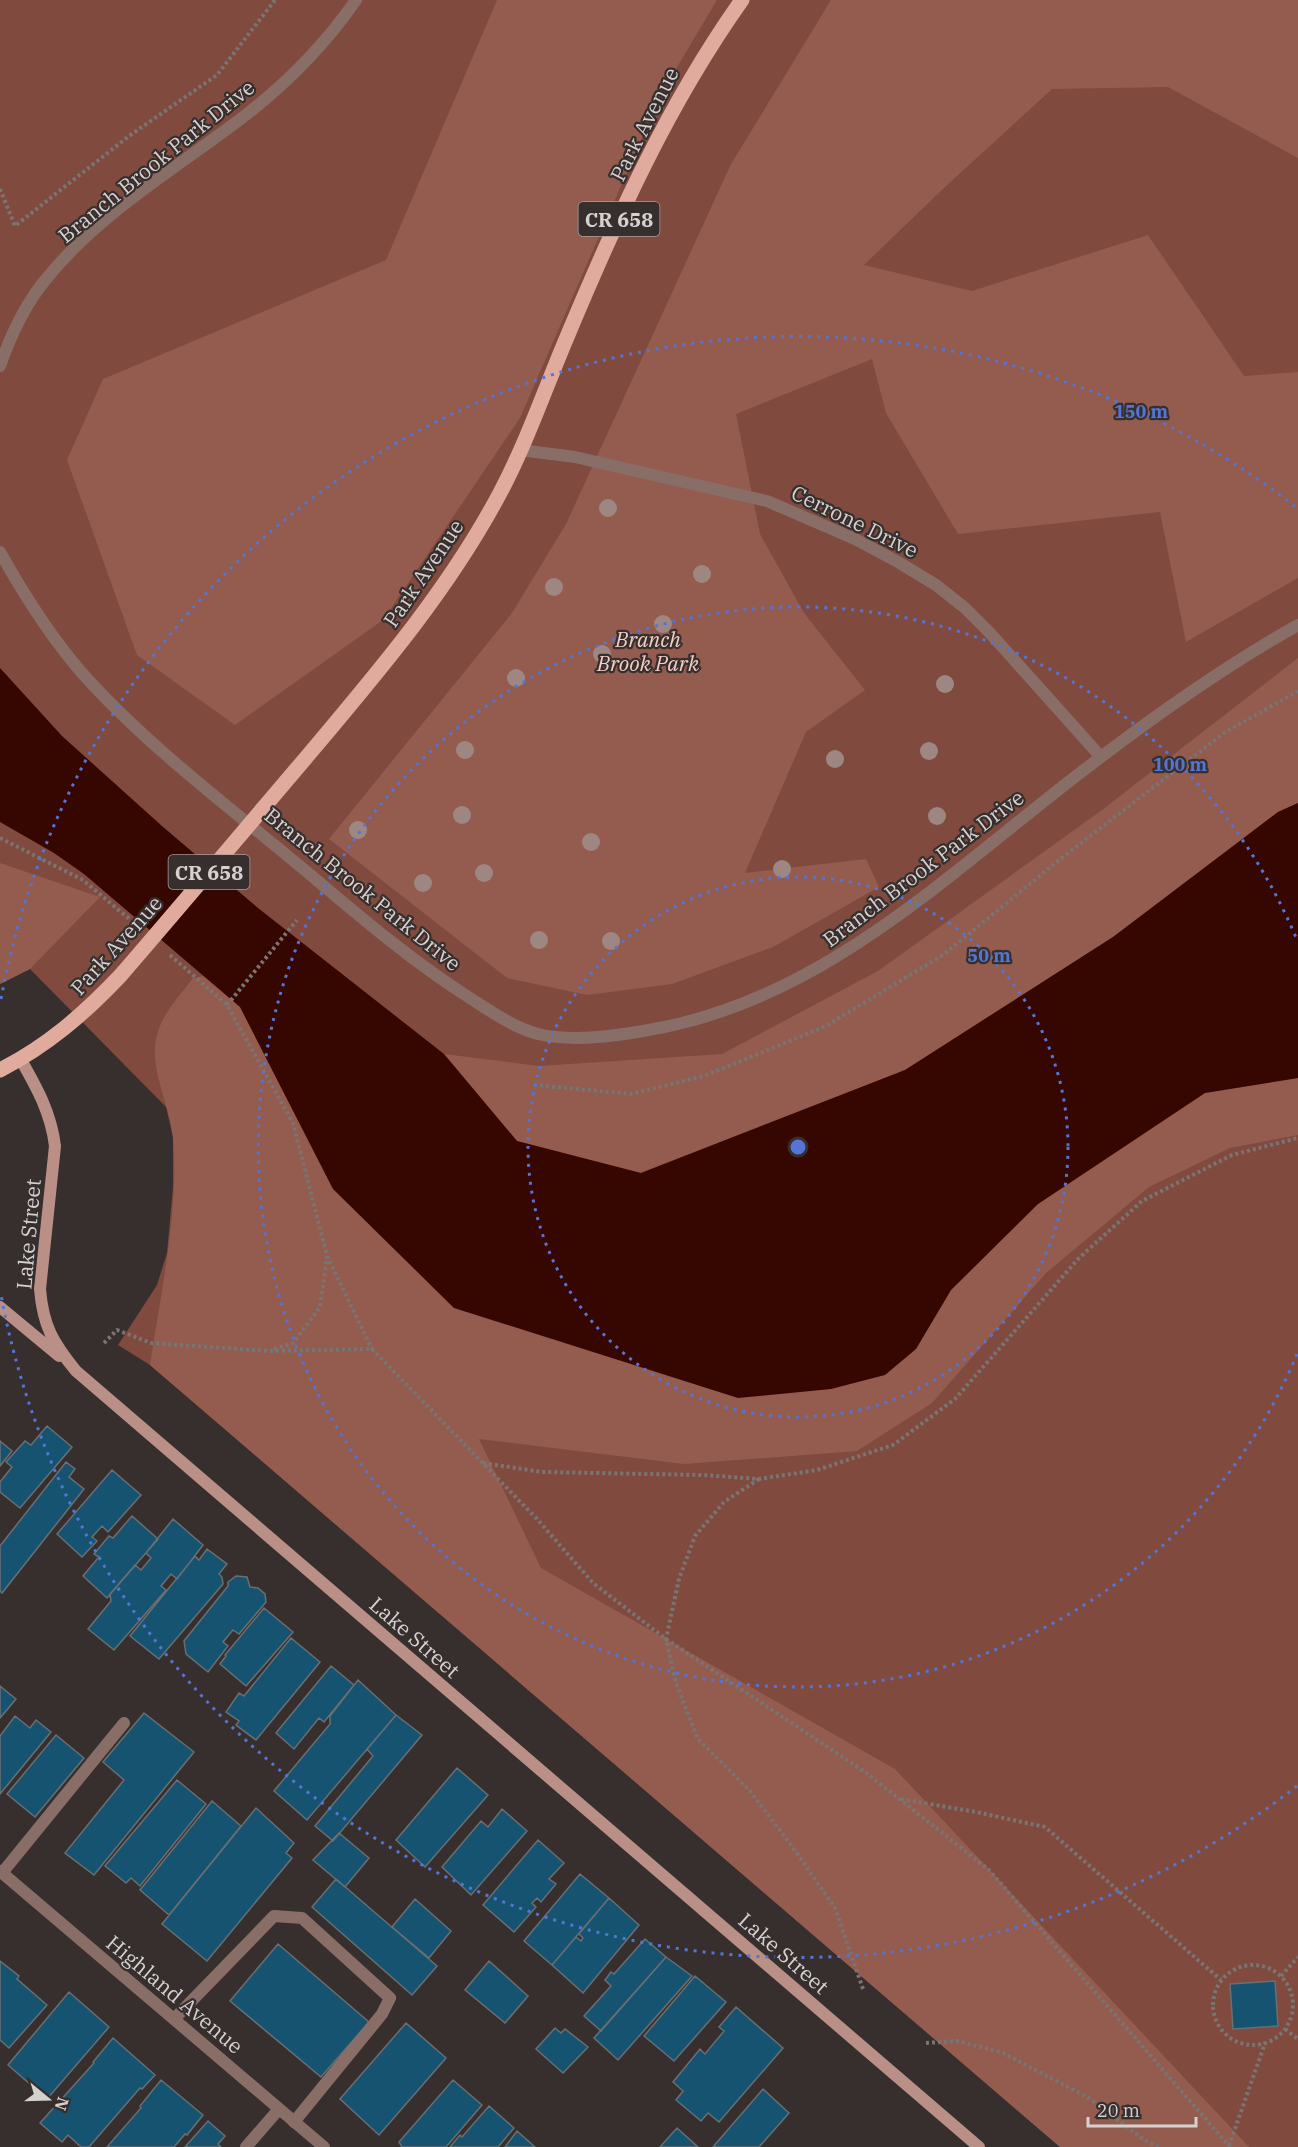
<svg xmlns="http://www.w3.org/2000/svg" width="1298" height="2147" font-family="'IBM Plex Serif',serif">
<rect width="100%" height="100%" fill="#362f2e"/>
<!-- green -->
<path fill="#804a3e" d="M0,0H1298V2147H1060L150,1365L118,1345L157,1285L167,1253L173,1187V1137L166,1107L30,969L0,984Z"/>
<!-- forest -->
<path fill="#945c4e" d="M497,0H717L661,94L520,418L383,620L235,725L137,655L67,460L103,379L386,260Z
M831,0H1298V158L1168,87L1052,89L945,187L864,265L972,291L1148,235L1244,376L1298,372V578L1186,642L1160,512L958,534L886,413L872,359L736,414L760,534L804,613L865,690L806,732L745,873L866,859L879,887L773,947L672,984L587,995L507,978L329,839L512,613L566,524L731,164Z
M1298,658V803L1278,812L1113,937L905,1070L640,1173L517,1141L444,1054L539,1066L722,1054L878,971L1102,810Z
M0,863L100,897L30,969L0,984Z
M204,976L240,1007L333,1189L916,1349L951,1290L1038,1204L1205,1093L1298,1078V1135L1230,1148L1149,1187L1046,1273L932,1403L857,1451L684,1464L479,1439L541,1568L895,1769L1249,2147H1060L150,1365C161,1291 179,1213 173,1138C170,1105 150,1072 156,1039C160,1016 179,997 193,978Z"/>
<!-- water -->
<path fill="#360600" d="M0,668L62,736L162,826L258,908L444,1054L517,1141L641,1173L905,1070L1113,937L1278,812L1298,803V1078L1205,1093L1038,1204L951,1290L916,1349L885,1375L831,1389L738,1398L454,1308L333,1189L240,1007L84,874L54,853L0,822Z"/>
<!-- building -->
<path fill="#165371" stroke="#696f73" stroke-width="1.5" d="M47,1426L72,1447L20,1508L0,1492V1482L12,1467L6,1462L25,1441L31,1445Z
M0,1441L12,1451L0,1466Z
M66,1462L75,1469L69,1477L84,1489L2,1593L0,1591V1546Z
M112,1470L141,1495L108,1532L102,1526L92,1537L97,1541L82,1557L57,1534Z
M132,1516L158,1539L107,1598L83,1576L99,1557L94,1554L109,1536L113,1538Z
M173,1519L203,1545L177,1579L171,1574L161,1586L166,1590L114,1650L88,1629L111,1601L110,1594L135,1565L141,1570L151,1558L146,1553Z
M207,1549L227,1564L219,1574L222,1577L223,1584L159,1659L130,1636L195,1556L199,1560Z
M236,1576L247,1577L250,1587L258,1588L265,1594L266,1602L239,1634L233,1630L223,1642L228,1646L208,1672L186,1654L184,1641L228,1586V1582Z
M264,1608L293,1632L246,1686L220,1664L226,1656L225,1655Z
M291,1638L320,1662L256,1740L236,1725L239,1721L226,1712L239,1693L244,1696Z
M331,1666L354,1685L324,1722L319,1718L294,1749L276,1733Z
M358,1680L396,1715L307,1820L274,1791L330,1724V1716Z
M0,1686L16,1699L0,1718Z
M144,1713L194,1752L94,1875L65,1853L124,1780L103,1762Z
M396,1715L422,1735L333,1841L315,1826L373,1756L367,1749Z
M15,1716L30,1728L36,1720L51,1732L0,1794V1736Z
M56,1735L84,1758L35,1817L7,1794Z
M457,1768L488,1795L425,1867L396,1840Z
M177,1780L206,1804L140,1886L131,1878L126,1883L105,1866Z
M212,1801L241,1826L169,1915L140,1890Z
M256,1808L294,1843L286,1853L292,1858L207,1961L162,1924Z
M502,1809L527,1831L471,1895L442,1867L481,1821L488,1827Z
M339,1833L369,1858L345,1887L313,1860Z
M538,1840L564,1863L549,1879L556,1884L541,1902L537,1898L532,1903L536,1907L514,1932L483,1905Z
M580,1874L609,1898L552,1965L524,1941Z
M336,1879L437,1966L412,1995L312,1907Z
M609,1898L639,1925L583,1993L552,1965L576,1937L581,1941L583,1938L579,1934Z
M415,1899L451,1931L429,1958L392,1927Z
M645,1939L666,1957L601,2031L584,2016L611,1986L605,1980L611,1972L614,1974Z
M278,1944L369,2022L321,2077L230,2001Z
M666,1957L692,1976L618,2060L594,2038Z
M0,1961L19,1976L17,1979L47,2005L9,2048L0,2040Z
M489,1961L528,1996L505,2023L465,1990Z
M695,1976L726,2002L674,2061L644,2036Z
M1275,1981L1278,2026L1233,2029L1230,1984Z
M69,1992L109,2027L47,2099L8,2065Z
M736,2007L783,2048L719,2122L708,2113L701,2121L676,2100L683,2091L673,2082L700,2049L705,2054L724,2031L719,2027Z
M406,2023L446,2058L379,2135L340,2099Z
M555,2028L561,2033L565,2029L588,2047L563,2073L536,2049Z
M113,2038L155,2075L142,2089L140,2088L89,2147H81L68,2135L62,2142L40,2123L94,2063L93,2062Z
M161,2080L203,2115L187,2135L185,2134L174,2147H107L141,2108L140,2106Z
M453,2080L482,2105L446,2147H402L399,2142Z
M763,2089L789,2113L759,2147H713Z
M489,2106L514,2128L498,2147H450L460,2135L462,2137Z
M208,2121L225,2136L218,2144L221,2147H185Z
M677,2128L698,2147H660Z
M517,2131L535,2147H505Z"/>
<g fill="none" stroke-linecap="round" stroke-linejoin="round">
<!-- path -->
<path stroke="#7a7473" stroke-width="4" stroke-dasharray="3 3" stroke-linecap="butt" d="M0,189L15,226L129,136L217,75L275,0
M0,838L83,880L133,922
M170,955L227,1005L293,1123L327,1256L372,1349
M227,1005L297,920
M534,1085L631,1094L704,1076L824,1027L943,955L1059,860L1224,733L1298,691
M104,1343L117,1330L151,1343L269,1351L372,1349L537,1519L593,1583L666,1639L865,1772L989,1870L1230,2147
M274,1349L293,1343L320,1307L327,1257
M483,1463L542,1472L703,1475L759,1479L817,1470L893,1445L955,1399L1079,1258L1142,1201L1232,1155L1298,1138
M759,1479L724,1502L695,1536L679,1579L666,1639L676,1683L698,1739L750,1791L794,1849L835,1908L863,1989
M901,1799L976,1812L1045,1827L1221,1980
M1213 2005a40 40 0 1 1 80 0a40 40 0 1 1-80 0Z
M1281,1976L1298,1957
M1285,2029L1298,2039
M926,2043L957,2041L1001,2052L1089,2098L1143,2139L1159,2147
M1229,2146L1265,2043"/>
<!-- lane -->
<path stroke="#896e68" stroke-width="12" d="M2,1873L124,1723
M174,2019L274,1916L302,1918L390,1998L382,2014L294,2122
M246,2147L279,2109"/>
<!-- street -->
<path stroke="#896e68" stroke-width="12" d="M0,366C11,334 25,304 47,278C100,212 180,166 247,114C288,82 326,43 356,0
M520,450L575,457L767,501L855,539L898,562L936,585L965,608L990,633L1101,757
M0,552C24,595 50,636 82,673C149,748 236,812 313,877C365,921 416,964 473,1000C493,1013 515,1028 538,1034C571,1042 610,1037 643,1031C815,1004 938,883 1071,780C1143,724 1218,670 1298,625
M0,1871L324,2147"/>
<!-- secondary -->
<path stroke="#ba9086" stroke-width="12" d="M21,1060C37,1088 51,1113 55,1146L40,1289C43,1326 53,1343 76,1371L979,2147
M0,1307L59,1356"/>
<!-- primary -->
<path stroke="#e0aa9d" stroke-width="15" d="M0,1070C47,1046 84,1014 120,976C184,902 247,827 310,753C379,671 449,589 500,493C526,444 545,389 567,337C616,220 668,104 742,0"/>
</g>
<!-- trees -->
<g fill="#9e8782">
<circle cx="608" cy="508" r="9"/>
<circle cx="702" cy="574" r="9"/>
<circle cx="554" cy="587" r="9"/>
<circle cx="663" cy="624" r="9"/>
<circle cx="602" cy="654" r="9"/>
<circle cx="516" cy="678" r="9"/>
<circle cx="945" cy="684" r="9"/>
<circle cx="465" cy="750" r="9"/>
<circle cx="929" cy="751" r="9"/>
<circle cx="835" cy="759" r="9"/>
<circle cx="462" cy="815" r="9"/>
<circle cx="937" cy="816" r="9"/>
<circle cx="358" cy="830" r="9"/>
<circle cx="591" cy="842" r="9"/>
<circle cx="782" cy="869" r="9"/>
<circle cx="484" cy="873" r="9"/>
<circle cx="423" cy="883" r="9"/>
<circle cx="539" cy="940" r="9"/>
<circle cx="611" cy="941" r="9"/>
</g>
<!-- distance rings -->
<g fill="none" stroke="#5475d6" stroke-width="3" stroke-dasharray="3 6">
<circle cx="798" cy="1147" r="270"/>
<path d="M1297 1354A540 540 0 1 1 1297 940"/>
<path d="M1297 1786A811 811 0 0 1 1 1295M1 999A811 811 0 0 1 1297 508"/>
</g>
<g text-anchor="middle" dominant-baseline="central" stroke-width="4.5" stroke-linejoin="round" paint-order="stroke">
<!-- shield labels -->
<g fill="#362f2e" stroke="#a5a09f" stroke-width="1.5">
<rect x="578.5" y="202" width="81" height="34" rx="4.5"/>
<rect x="168.5" y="855" width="81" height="34" rx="4.5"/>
</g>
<g font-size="20" font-weight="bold" fill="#d5d1d0">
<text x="619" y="219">CR 658</text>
<text x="209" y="872">CR 658</text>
</g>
<!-- street labels -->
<g font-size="21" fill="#d5d1d0" stroke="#362f2e">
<text transform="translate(644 124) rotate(-63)">Park Avenue</text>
<text transform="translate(156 161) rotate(-39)">Branch Brook Park Drive</text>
<text transform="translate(855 521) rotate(26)">Cerrone Drive</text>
<text transform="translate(423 573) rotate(-56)">Park Avenue</text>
<text transform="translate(923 868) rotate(-37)">Branch Brook Park Drive</text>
<text transform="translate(363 889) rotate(39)">Branch Brook Park Drive</text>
<text transform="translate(116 945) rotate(-48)">Park Avenue</text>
<text transform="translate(28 1234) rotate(-85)">Lake Street</text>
<text transform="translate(415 1637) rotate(41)">Lake Street</text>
<text transform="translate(784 1953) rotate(41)">Lake Street</text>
<text transform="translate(175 1994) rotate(40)">Highland Avenue</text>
</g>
<!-- park labels -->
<g font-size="21" font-style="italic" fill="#f4cfc6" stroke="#362f2e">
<text x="648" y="639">Branch<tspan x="648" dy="24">Brook Park</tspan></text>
</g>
</g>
<circle cx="798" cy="1147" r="9" fill="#5475d6" stroke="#362f2e" stroke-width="3"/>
<g font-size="18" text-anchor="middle" font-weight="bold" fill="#5475d6" stroke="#362f2e" stroke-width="4.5" stroke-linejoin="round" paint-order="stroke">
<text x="1141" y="418">150 m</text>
<text x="1180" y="771">100 m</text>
<text x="989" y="962">50 m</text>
</g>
<!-- north arrow -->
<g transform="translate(48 2099) rotate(109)" stroke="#362f2e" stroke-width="4.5" paint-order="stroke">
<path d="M0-4.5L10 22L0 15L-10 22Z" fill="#d5d1d0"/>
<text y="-9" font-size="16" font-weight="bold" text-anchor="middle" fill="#d5d1d0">N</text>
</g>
<!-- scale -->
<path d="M1088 2117v9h108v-9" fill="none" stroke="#d5d1d0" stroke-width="3"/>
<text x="1097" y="2117" font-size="18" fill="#d5d1d0" stroke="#362f2e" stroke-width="4.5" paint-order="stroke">20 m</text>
</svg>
